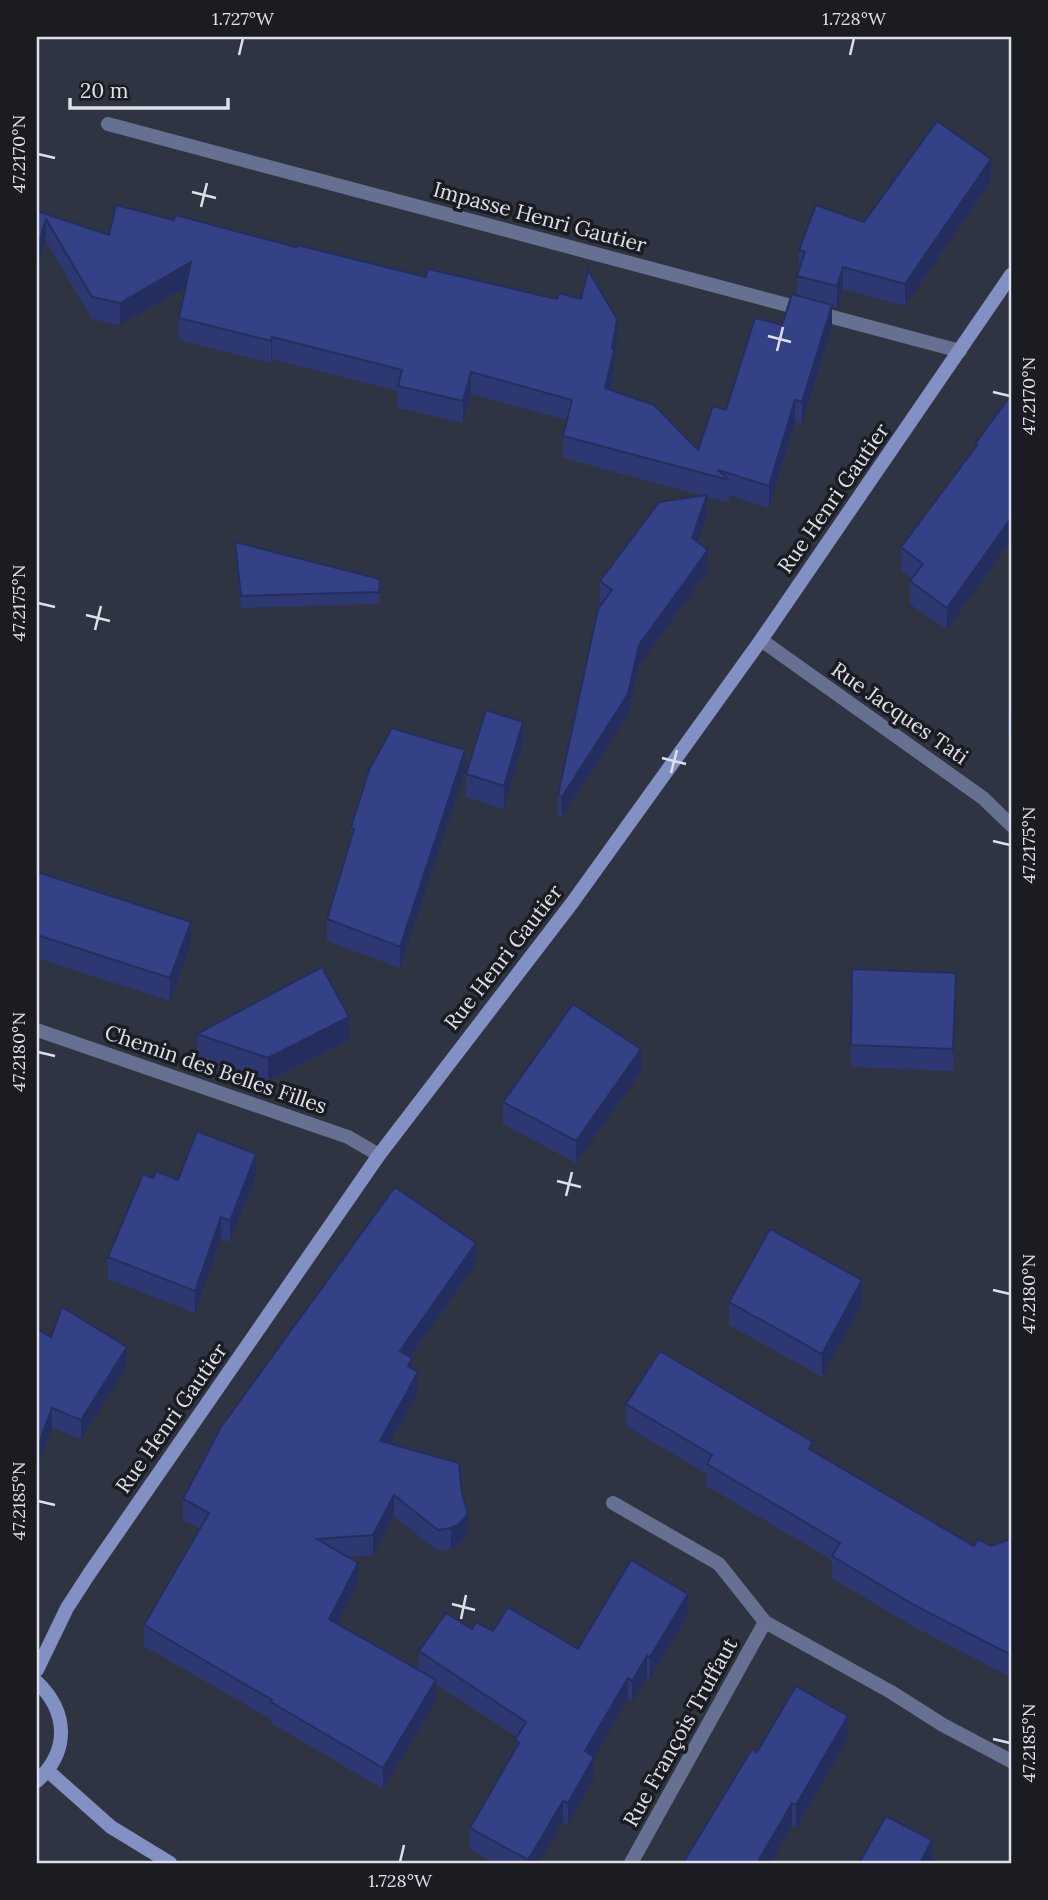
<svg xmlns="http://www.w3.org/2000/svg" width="1048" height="1900" font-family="Lora,serif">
<rect width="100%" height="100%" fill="#2f3442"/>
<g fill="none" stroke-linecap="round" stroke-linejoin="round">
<!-- street -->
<path stroke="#667090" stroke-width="14" d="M108,124L960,351
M761,640L983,798L1011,825
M37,1030L348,1137L379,1155
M613,1503L719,1564L765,1622
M631,1863L765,1622L891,1692L943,1725L1011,1761"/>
<!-- secondary -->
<path stroke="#8290c3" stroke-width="14" d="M37,1670L67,1608L89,1574L379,1155L572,903L761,640L1011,275
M37,1682C68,1712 70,1751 37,1781
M48,1771L111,1827L170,1863"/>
</g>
<!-- wall -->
<path fill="#2d3873" d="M991,181L905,306L843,289L837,308L832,307V327L802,424L795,422L769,508L729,495V502L707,497V516L698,542L708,571L639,665L628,715L562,817L558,816V795L602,603L600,602V581L704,496L563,458V436L567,420L471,394L463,423L398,408V391L272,359L271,363L179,340V318L186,287L120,325L92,319L46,241L37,270V211L109,235L617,341L614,359V373L610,390L698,450L782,325L797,296V276L799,269V250L864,222Z
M1011,395V545L1009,543L947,630L910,604V581L912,579L901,570V547L975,447V444Z
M235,542L380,591L379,604L241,608L235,554Z
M1011,707V736L1008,734V711Z
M523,745L504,809L466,797V774Z
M465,772L400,968L327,941V919L351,840V827Z
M37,872L191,944L170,1001L37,958Z
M956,995L953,1071L851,1067V1045Z
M197,1034L349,1040L268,1081L197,1057Z
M641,1072L576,1163L503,1124V1102Z
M256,1176L230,1242L221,1239L195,1313L108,1279V1257L153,1178L178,1180Z
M476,1263L411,1357L418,1392L390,1443L462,1493L468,1535L458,1545L451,1549L438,1551L394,1516L373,1555L348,1557L358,1583L337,1624L419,1671V1651L472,1629L493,1631L578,1649L688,1615L650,1678H647L632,1702L628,1699L594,1757V1778L568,1824L563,1822L539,1863H495L470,1849V1828L515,1750V1740L517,1737L436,1684V1701L383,1789L271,1723V1719L144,1646V1625L200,1529L183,1520V1499Z
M729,1302L862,1303L822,1377L729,1325Z
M37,1329L51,1337L127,1367L81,1439L52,1428L37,1468Z
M626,1404L813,1451L974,1546H991L1011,1539V1677L914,1627L832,1578V1560L707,1486V1474L626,1426Z
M848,1739L796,1828L792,1826L757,1752Z"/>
<!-- shaded-wall -->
<path fill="#242e5e" d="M991,159V181L905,306V284Z
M46,219V241L37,270V249Z
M191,262V284L120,325V303Z
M843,267V289L837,308V286Z
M832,305V327L802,424V402Z
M617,319V341L614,359V373L605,410V388Z
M272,337V359L271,363V341Z
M471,372V394L463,423V401Z
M795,400V422L769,508V486Z
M707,495V516L692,559V538Z
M1009,521V543L947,630V608Z
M708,550V571L639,665L628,715L562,817V797L639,645Z
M523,722V745L504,809V786Z
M465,750V772L400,968V947Z
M191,922V944L170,1001V978Z
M956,973V995L953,1071V1049Z
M349,1017V1040L268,1081V1058Z
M641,1049V1072L576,1163V1141Z
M256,1154V1176L230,1242V1221Z
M221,1217V1239L195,1313V1291Z
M476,1243V1263L400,1372V1351Z
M862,1280V1303L822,1377V1354Z
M127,1347V1367L81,1439V1420Z
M412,1358V1378L408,1366Z
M418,1372V1392L380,1461V1441Z
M52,1408V1428L37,1468V1448Z
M394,1495V1516L373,1555V1535Z
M468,1514V1535L458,1545L451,1549V1528Z
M358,1563V1583L329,1640V1619Z
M688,1594V1615L650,1678V1657Z
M647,1656V1678L632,1702V1681Z
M628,1678V1699L585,1773V1751Z
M436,1680V1701L383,1789V1768Z
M848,1716V1739L796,1828V1805Z
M594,1757V1778L568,1824V1803Z
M563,1801V1822L539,1863H528V1860Z
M792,1803V1826L770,1863H757Z
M932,1840V1861L931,1863H920Z"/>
<!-- building -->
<path fill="#344186" stroke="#242e5e" stroke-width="2" d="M937,121L991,159L905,284L843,267L837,286L797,276L805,252L799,250L816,205L864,222Z
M116,205L174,220L175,215L296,247L297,245L426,277L428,269L557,299L559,293L581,299L588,270L617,319L612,347L614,351L605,388L654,405L698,450L713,406L726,410L755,318L782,325L792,294L832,305L802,402L795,400L769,486L718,470L729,480L563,436L572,400L471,372L463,401L398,386L402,370L272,337L271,341L179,318L191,262L120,303L92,297L46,219L37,249V211L109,235Z
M1011,395V522L1009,521L947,608L910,581L923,564L901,547L977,445L975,444Z
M707,495L692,538L708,550L639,645L628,694L562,797L558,795L598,609L612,590L600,581L659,502Z
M235,542L380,579L379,592L241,596Z
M486,710L523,722L504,786L466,774Z
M392,728L465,750L400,947L327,919L354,829L351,827L369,770Z
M37,872L191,922L170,978L37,935Z
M322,967L349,1017L268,1058L197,1034Z
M852,969L956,973L953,1049L851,1045Z
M573,1004L641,1049L576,1141L503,1102Z
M197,1131L256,1154L230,1221L221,1217L195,1291L108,1257L143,1174L153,1178L156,1171L178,1180Z
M395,1187L476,1243L400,1351L412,1358L408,1366L418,1372L380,1441L459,1463L462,1493L468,1514L458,1525L451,1528L438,1530L394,1495L373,1535L317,1539L358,1563L329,1619L436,1680L383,1768L271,1702L272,1700L144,1625L209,1513L183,1499L221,1427Z
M770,1229L862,1280L822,1354L729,1302Z
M62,1307L127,1347L81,1420L52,1408L37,1448V1329L51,1337Z
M660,1351L813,1442L809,1449L974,1546L978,1539L991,1546L1011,1539V1655L914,1605L832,1556L840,1543L707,1464L712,1455L626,1404Z
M631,1560L688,1594L650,1657L647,1656L632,1681L628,1678L585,1751L594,1757L568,1803L563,1801L528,1860L470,1828L519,1743L515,1740L526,1722L419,1651L446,1613L472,1629L476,1622L493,1631L508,1607L578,1649Z
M796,1686L848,1716L796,1805L792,1803L757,1863H683L752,1749L757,1752Z
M886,1816L932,1840L920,1863H859Z"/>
<!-- ticks -->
<path fill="none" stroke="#dde0e9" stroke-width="2.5" d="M239,55L243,38M850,55L854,38M38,154L55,158M192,192L216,198M201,207L207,183M768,336L791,342M777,351L783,327M993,392L1010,396M38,603L55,607M86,615L110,621M95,630L101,606M662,758L686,764M671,773L677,750M993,841L1010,845M38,1052L55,1056M557,1181L581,1187M566,1196L572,1172M993,1290L1010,1294M38,1501L55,1505M452,1604L475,1610M461,1619L466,1595M993,1739L1010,1743M400,1862L404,1845"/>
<g text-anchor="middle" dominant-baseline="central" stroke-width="7" stroke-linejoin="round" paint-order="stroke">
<!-- street labels -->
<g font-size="21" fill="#dde0e9" stroke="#1a1c22">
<text transform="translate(540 217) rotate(15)">Impasse Henri Gautier</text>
<text transform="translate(833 498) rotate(-55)">Rue Henri Gautier</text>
<text transform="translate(900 713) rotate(35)">Rue Jacques Tati</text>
<text transform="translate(503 957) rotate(-52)">Rue Henri Gautier</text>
<text transform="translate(216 1069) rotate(19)">Chemin des Belles Filles</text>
<text transform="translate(171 1418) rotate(-55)">Rue Henri Gautier</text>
<text transform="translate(680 1732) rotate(-61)">Rue François Truffaut</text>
</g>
</g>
<!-- border -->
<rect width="1048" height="1900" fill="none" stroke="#1a1c22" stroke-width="77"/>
<!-- scale -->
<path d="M70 98v10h158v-10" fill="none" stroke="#dde0e9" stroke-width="3.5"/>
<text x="80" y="98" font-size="21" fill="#dde0e9" stroke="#1a1c22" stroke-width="5" paint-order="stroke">20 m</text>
<rect x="38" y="38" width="972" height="1824" fill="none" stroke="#dde0e9" stroke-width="2.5"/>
<g font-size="18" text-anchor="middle" fill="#dde0e9">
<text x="243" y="25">1.727°W</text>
<text x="854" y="25">1.728°W</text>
<text transform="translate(19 154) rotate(-90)" y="6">47.2170°N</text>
<text transform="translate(1029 396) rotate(-90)" y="6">47.2170°N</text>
<text transform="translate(19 603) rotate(-90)" y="6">47.2175°N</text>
<text transform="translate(1029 845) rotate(-90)" y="6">47.2175°N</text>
<text transform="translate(19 1052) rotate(-90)" y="6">47.2180°N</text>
<text transform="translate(1029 1294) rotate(-90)" y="6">47.2180°N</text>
<text transform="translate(19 1501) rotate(-90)" y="6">47.2185°N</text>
<text transform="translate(1029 1743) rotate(-90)" y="6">47.2185°N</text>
<text x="400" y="1887">1.728°W</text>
</g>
</svg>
